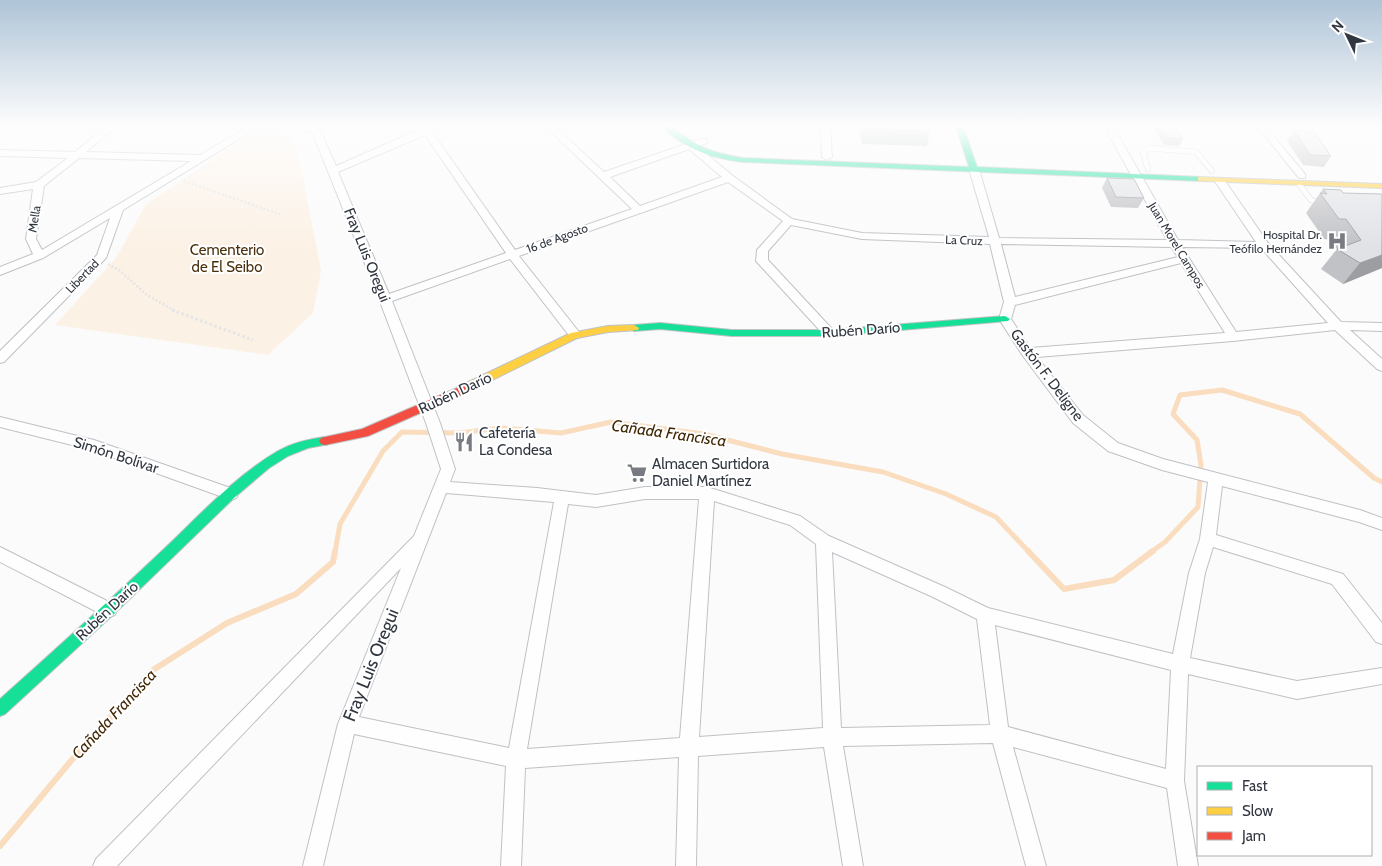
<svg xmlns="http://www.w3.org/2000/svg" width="1382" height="866" font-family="Cabin,sans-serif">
<rect width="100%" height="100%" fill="#fbfbfb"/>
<!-- green -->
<path fill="#fcf1e5" d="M258,130L292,137L301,167L321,271L313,313L268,355L55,325L116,258L146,204Z"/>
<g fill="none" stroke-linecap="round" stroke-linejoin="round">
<!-- stream-far1 -->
<path stroke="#f9ddbe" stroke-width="5" d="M335,552L340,524L383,451L402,432L459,433L501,428L561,433L611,422L704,434L782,454L883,472L946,494L996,517L1029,552
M1151,552L1165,542L1198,507L1201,465L1197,440L1173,414L1180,395L1222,390L1300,414L1374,478L1382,482"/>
<!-- stream -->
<path stroke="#f9ddbe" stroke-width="6" d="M1028,551L1064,589L1114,580L1153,551
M0,846L70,762L153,670L227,623L296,594L333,562L335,551"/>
<defs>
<path id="lane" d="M1148,169L1143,153L1149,148L1196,152L1212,171
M1299,184L1311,200L1322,204"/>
<path id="street" d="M0,126H8L0,131Z
M106,126H116L86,152L200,155L249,126H260L123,210L106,258L4,362L0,363V351L97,255L110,218L43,258L0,275V267L33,254L26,239L33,189L0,194V188L36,182L68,158L0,156V150L75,152ZM79,158L191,161L42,250L36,239L44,186Z
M297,126H309L320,130L336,166L423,128L441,126L432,132L515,250L632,209L545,126H554L604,172L701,139H707V143L697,146L733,176L792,219L862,233L989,237L969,169L974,166L979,169L999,238L1167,240L1104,126H1113L1178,240L1256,242L1214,180L1215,178H1223L1268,243L1341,322L1382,323V331L1350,330L1382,359V371L1377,369L1335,330L1233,341L1037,357L1083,415L1118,443L1163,459L1360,510L1382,518V530L1359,522L1222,486L1216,535L1343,574L1382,623V644L1376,642L1332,584L1213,547L1205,573L1190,658L1297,681L1382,668V684L1297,699L1188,674L1184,781L1198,866H1178L1167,788L1013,747L1046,866H1026L993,743L843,746L863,866H843L824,747L698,756L696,866H676L679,757L525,768L521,866H501L506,766L354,734L323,866H303L338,724L401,568L117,866H93L96,859L414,536L441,469L426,423L379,299L313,134ZM425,135L506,253L389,294L338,172ZM689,149L722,177L640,206L610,177ZM728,182L783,221L757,250L756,261L825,336H833L835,333L833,330L768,260V251L791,225L862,239L990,244L1004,302L999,319L1023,356L1073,423L1108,451L1162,470L1208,482L1200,539L1189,573L1173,654L988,608L945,587L829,536L800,516L707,487H645L596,495L537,488L450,482L455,469L440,423L392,301L510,259L571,338H579L581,335L579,332L519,256ZM1001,244L1171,247L1178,257L1015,297ZM1182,247L1261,248L1328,323L1236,332ZM1181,263L1225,333L1030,348L1011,319L1015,305ZM446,493L554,502L509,748L359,717ZM645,499H699L680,738L527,749L568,504L596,507ZM714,501L790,525L816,544L823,728L699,737ZM832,552L933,597L977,619L990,725L841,728ZM995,625L1171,670L1166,769L1008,727Z
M821,126H830L832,157L827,160L822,157Z
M1257,126H1265L1305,174V178H1299Z
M0,417L94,440L236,490L238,494L236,498L231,500L92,450L0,427Z
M0,547L115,605L117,610L115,615L109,617L103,615L0,562Z"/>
<path id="fast" d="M662,126H670C698,147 708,152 743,158L969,167L956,126H963L977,167L1201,177L1205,179L1201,181L743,162C712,158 685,150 662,126Z
M1005,316L1010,319L1008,321L829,336H732L660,329L634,331L629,328L634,325L660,323L732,330H829Z
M325,437L329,438L331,441L329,444L308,448L288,456L269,468L235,497L114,614L5,714L0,716V699C55,650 109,601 163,550C199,516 235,476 278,451C292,443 309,439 325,437Z"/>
<path id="slow" d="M1198,177L1382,184V188L1201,181H1198Z
M634,325L639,328L638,330L608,332L577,338L468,392L464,393L459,389L460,386L571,333L608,326Z"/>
<path id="jam" d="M464,385L469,389L468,392L368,436L325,445L321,444L319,441L321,438L325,437L362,429Z"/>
</defs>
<!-- lane casing -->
<use href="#lane" stroke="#bec1c5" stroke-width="6"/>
<!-- street casing -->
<use href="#street" stroke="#bec1c5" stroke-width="2"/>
<!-- fast casing -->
<use href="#fast" stroke="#bec1c5" stroke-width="2"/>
<!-- slow casing -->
<use href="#slow" stroke="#bec1c5" stroke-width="2"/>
<!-- jam casing -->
<use href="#jam" stroke="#bec1c5" stroke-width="2"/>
<!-- path-far1 -->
<path stroke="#e5e5e5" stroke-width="2.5" stroke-dasharray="2 2" stroke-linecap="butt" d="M184,181L282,215
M108,264L119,270L147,295L175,311"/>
<!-- path -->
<path stroke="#e5e5e5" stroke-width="3" stroke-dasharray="2.5 2.5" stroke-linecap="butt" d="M172,310L253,340"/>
<!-- lane -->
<use href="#lane" stroke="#fefefe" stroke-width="5"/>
<!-- street -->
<use href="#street" fill="#fefefe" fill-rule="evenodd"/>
<!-- fast -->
<use href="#fast" fill="#16e098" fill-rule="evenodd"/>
<!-- slow -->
<use href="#slow" fill="#ffcf43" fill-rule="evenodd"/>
<!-- jam -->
<use href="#jam" fill="#f24e42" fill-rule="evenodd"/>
</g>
<!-- wall -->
<path fill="#c1c2c6" d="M859,126H929L930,131L927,146L862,144Z
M1153,126H1175L1183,139L1180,146L1164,145Z
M1294,130L1331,156L1324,167L1303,165L1287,141Z
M1107,178L1144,198L1138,208L1111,207L1102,188Z
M1323,189L1341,190L1382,268L1343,284L1321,269L1337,249L1330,240L1324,239L1306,213Z"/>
<!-- shaded-wall -->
<path fill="#9d9ea1" d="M1382,255V268L1343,284L1360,263Z"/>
<!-- building -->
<path fill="#e0e2e6" stroke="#9d9ea1" d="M864,126H929L930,131L865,129Z
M1160,126H1175L1183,139L1168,138Z
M1294,130L1314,132L1331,156L1310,155Z
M1107,178L1134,179L1144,198L1116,197Z
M1323,189L1341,190L1343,193L1382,194V255L1360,263L1337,249L1361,240L1346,219H1339L1320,193L1327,194Z"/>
<!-- sky -->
<linearGradient id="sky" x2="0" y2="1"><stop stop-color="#afc4d7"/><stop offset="0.51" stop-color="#fdfdfd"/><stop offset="1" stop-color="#fdfdfd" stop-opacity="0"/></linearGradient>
<rect width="1382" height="247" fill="url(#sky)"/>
<!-- icons -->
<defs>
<symbol id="hospital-bare" viewBox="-9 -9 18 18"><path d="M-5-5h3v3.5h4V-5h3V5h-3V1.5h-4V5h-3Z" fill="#787c82" stroke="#fff" stroke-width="2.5" paint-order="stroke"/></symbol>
<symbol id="restaurant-bare" viewBox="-9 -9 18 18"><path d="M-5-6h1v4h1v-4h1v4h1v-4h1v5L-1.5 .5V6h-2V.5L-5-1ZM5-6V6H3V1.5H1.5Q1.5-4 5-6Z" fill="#787c82" stroke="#fff" stroke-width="2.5" paint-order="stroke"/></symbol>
<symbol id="supermarket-bare" viewBox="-9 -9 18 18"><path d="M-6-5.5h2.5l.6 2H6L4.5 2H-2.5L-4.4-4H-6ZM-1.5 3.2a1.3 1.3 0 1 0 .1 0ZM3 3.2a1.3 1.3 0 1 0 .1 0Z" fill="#787c82" stroke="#fff" stroke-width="2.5" paint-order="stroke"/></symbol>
</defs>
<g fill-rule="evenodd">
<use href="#hospital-bare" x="1323" y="227" width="28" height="28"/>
<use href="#restaurant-bare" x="450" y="428" width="28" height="28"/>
<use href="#supermarket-bare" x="623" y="459" width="28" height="28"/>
</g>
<g text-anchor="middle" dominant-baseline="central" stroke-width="4" stroke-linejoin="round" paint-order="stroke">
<!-- far-street labels -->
<g font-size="12" fill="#313741" stroke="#fff">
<text transform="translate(34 219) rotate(-81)">Mella</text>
<text transform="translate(557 238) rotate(-20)">16 de Agosto</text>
<text transform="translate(964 240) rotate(2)">La Cruz</text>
<text transform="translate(1177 245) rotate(59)">Juan Morel Campos</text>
<text transform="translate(82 276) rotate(-46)">Libertad</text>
</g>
<!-- far-poi labels -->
<g font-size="12" fill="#313741" stroke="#fff" text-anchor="end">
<text x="1322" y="234">Hospital Dr.<tspan x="1322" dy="14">Teófilo Hernández</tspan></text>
</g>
<!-- park labels -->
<g font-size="15" fill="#492f0c" stroke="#fff">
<text x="227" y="250">Cementerio<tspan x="227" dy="17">de El Seibo</tspan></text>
</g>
<!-- street labels -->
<g font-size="15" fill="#313741" stroke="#fff">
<text transform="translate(367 255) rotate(68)">Fray Luis Oregui</text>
<text transform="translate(861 330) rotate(-4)">Rubén Darío</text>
<text transform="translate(1047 375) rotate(53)">Gastón F. Deligne</text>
<text transform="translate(455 393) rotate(-25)">Rubén Darío</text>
<text transform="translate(116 455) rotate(18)">Simón Bolívar</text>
<text transform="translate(107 611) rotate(-43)">Rubén Darío</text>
</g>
<!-- poi labels -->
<g font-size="15" fill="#313741" stroke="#fff" text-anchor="start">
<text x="479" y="433">Cafetería<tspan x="479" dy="17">La Condesa</tspan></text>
<text x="652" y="464">Almacen Surtidora<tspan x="652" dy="17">Daniel Martínez</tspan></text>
</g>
<!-- water labels -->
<g font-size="16" font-style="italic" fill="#412704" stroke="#fff">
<text transform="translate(669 433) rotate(8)">Cañada Francisca</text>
<text transform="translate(114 714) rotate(-47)">Cañada Francisca</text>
</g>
<!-- near-street labels -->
<g font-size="18" fill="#313741" stroke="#fff">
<text transform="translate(371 665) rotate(-68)">Fray Luis Oregui</text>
</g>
</g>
<!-- legend -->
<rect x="1197" y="766" width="175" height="90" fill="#ffffff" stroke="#adafb3"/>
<rect x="1207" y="782" width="25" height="8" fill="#16e098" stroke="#adafb3"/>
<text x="1242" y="791" font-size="15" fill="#313741">Fast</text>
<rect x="1207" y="807" width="25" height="8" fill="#ffcf43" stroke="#adafb3"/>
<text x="1242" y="816" font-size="15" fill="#313741">Slow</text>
<rect x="1207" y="832" width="25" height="8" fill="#f24e42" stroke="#adafb3"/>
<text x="1242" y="841" font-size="15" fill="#313741">Jam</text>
<!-- north arrow -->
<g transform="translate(1347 35) rotate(313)" stroke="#ffffff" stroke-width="4" paint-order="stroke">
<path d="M0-4L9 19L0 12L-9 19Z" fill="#313741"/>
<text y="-8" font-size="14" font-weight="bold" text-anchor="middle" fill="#313741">N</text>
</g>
</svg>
